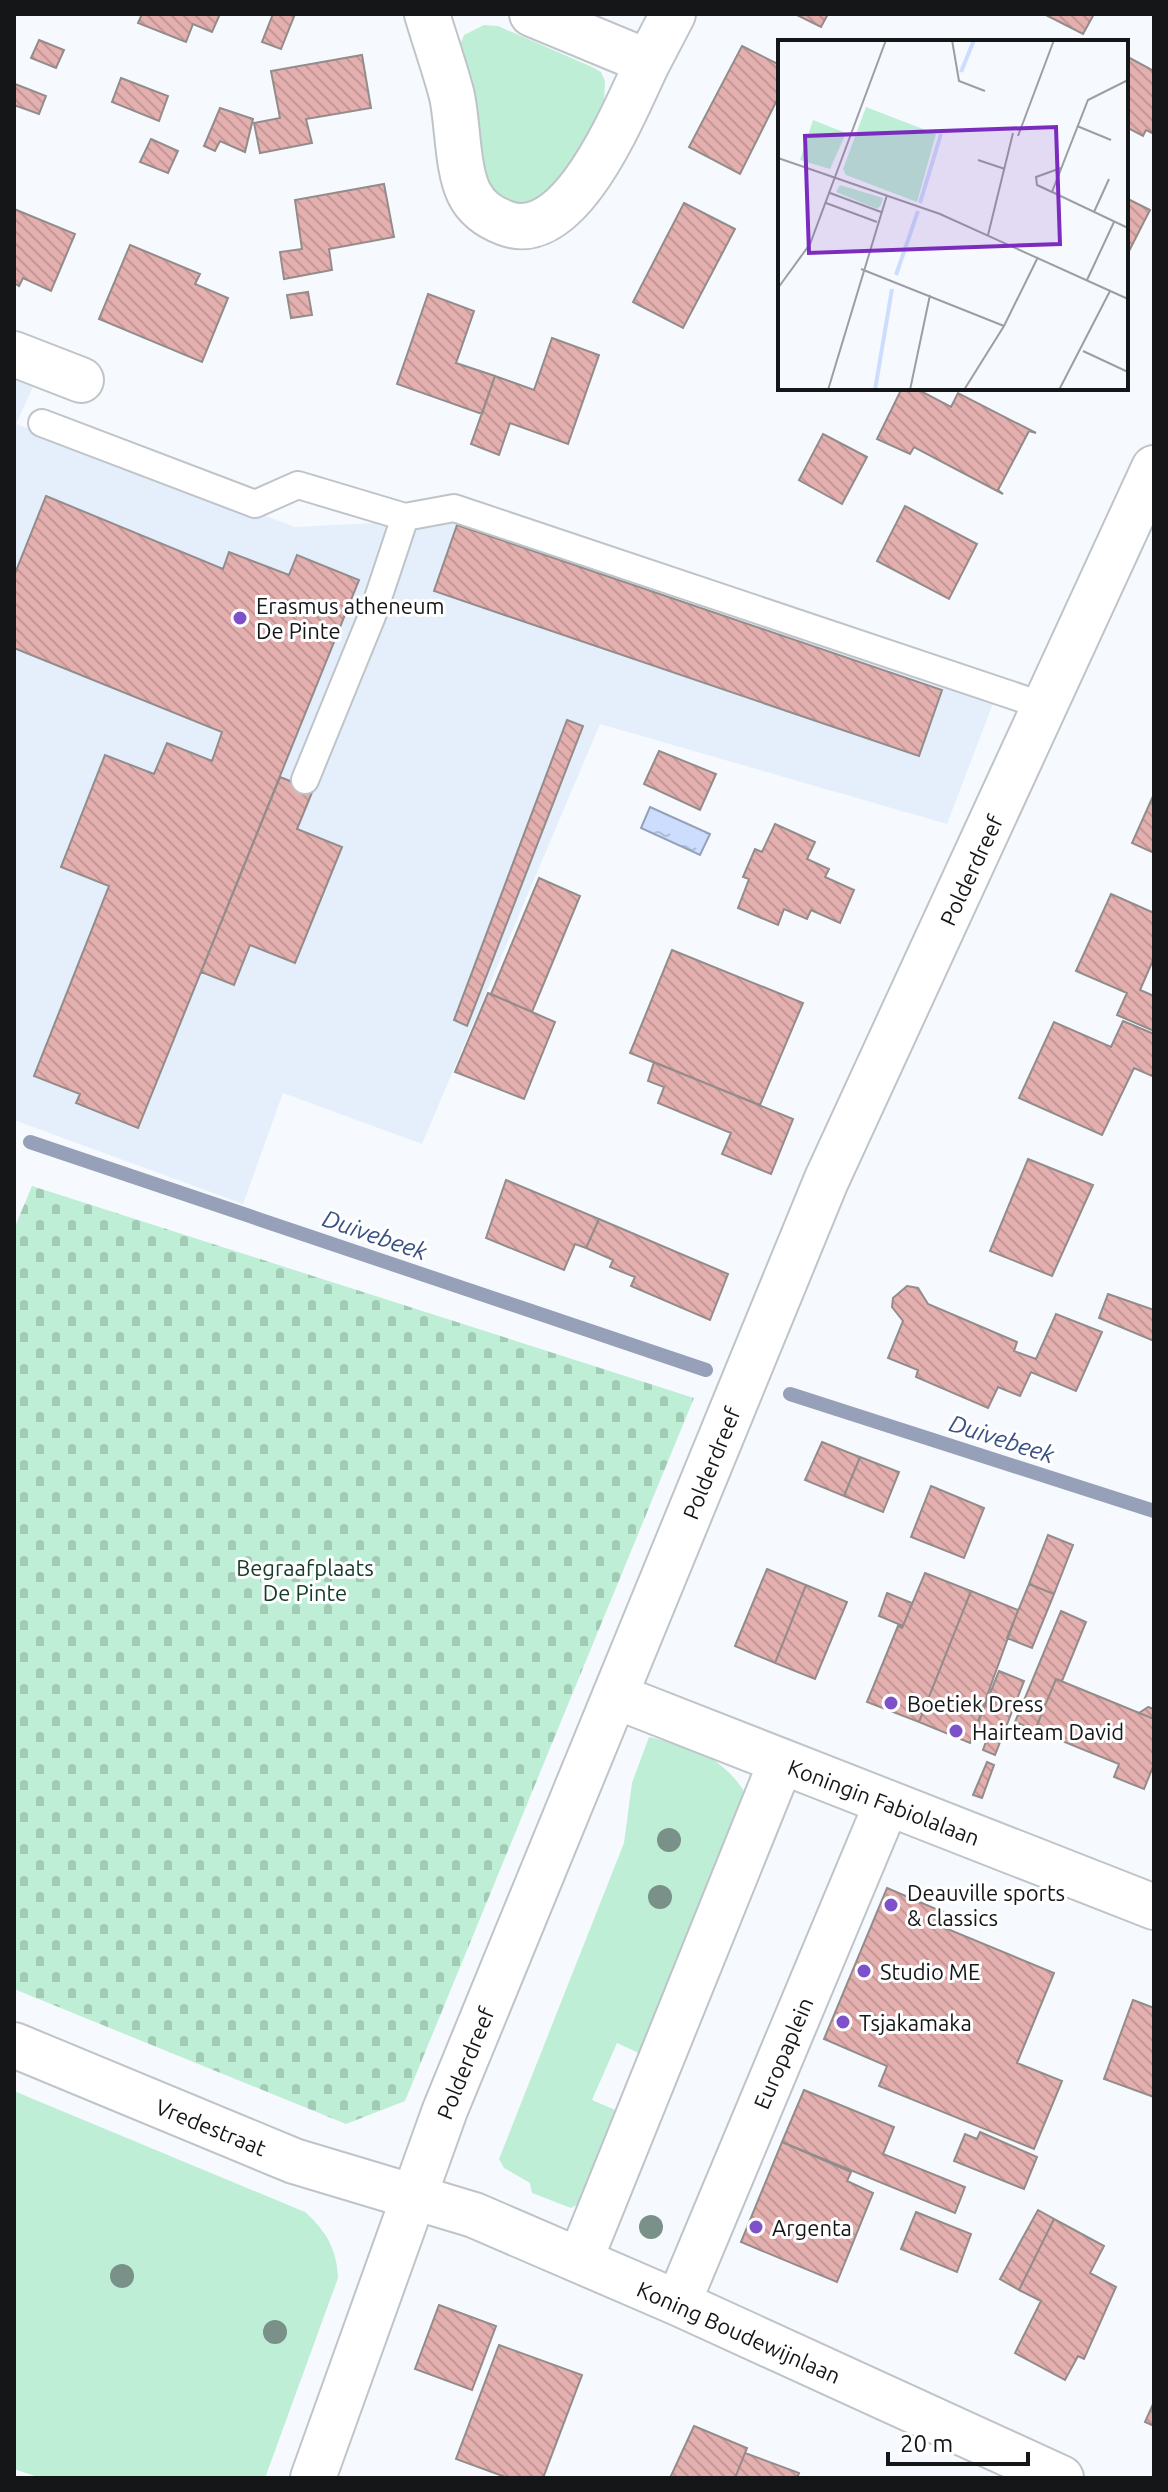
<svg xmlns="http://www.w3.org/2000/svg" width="1168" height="2492" font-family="Ubuntu,sans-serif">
<defs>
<pattern id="cemetery-stones" width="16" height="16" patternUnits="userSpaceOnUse" patternTransform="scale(2)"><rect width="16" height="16" fill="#beeed5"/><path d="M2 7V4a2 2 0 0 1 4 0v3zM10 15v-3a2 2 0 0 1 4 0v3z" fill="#a2cbb6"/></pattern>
<pattern id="water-ripples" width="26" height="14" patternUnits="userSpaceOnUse" patternTransform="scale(2)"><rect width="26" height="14" fill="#cdddfe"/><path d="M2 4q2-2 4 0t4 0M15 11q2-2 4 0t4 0" fill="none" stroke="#afbdd9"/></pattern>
<pattern id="building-back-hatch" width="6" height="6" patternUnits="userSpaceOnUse" patternTransform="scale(2)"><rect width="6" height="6" fill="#e4b0af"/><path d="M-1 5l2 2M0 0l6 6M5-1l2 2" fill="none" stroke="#c39796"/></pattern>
</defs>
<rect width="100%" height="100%" fill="#f6fafe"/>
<!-- built -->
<path fill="#e5effb" d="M14,380L33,387L16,424L295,527L452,519L994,701L947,824L600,724L422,1144L283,1093L243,1204L14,1120Z"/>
<!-- grass -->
<path fill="#beeed5" d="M484,25L498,26L592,67L601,72L605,81L604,102L561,185L540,204L505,202L484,178L460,45L464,35Z
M649,1737C694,1747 725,1757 749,1799L643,2055L617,2043L592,2100L620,2112L585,2201L571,2208L532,2193L530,2183L504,2168L499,2159L624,1843L632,1783Z
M14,2091L305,2212C326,2231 337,2249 338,2278L265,2478H41L14,2469Z"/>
<!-- cemetery -->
<path fill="url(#cemetery-stones)" d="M32,1186L694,1398L405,2101L346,2124L14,1989V1229Z"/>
<!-- water -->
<path fill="url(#water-ripples)" stroke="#96a1b9" stroke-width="2" d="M650,807L710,834L700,855L641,828Z"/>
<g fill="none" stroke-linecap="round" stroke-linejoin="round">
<!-- stream -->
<path stroke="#96a1b9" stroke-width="14" d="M30,1142L706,1370
M790,1394L1154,1511"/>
</g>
<!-- building -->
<path fill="url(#building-back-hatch)" stroke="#938c8b" stroke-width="2" d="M142,14H220L212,32L193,24L186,42L138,23Z
M273,14H295L281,49L262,42Z
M795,14H828L821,27Z
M1044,14H1094L1083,34Z
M39,40L64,50L56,68L31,58Z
M742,46L780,65V94L740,174L689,147Z
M362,55L371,108L306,119L312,143L260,153L254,123L280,118L271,71Z
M1126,56L1154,71V134L1146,130L1143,136L1126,127Z
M121,78L168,96L159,121L112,102Z
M15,84L46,96L39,114L14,105Z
M220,108L253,119L245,152L220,141L215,151L204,146Z
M151,139L178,151L168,173L140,162Z
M384,184L394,237L329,249L332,270L284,279L280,252L302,249L295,200Z
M1126,198L1150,210L1126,257Z
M684,203L735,229L683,328L633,302Z
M14,209L75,234L51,291L23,278L19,286L14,283Z
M130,245L200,274L195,284L228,298L202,362L99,319Z
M308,292L312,315L291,318L287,295Z
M428,294L474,311L456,363L495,376L482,414L397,384Z
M552,338L599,355L568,444L510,423L499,455L471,444L495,376L534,390Z
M902,388H915L951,407L958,393L1036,433L1029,431L998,490L1003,494L914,447L910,454L877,439Z
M823,434L867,457L842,504L799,480Z
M46,496L223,569L229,552L289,575L297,555L359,580L138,1128L76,1103L80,1094L34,1076L109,886L61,867L105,755L154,774L167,743L212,761L222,732L14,648V576Z
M905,506L977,544L949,599L877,561Z
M457,525L942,690L919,756L434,591Z
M567,720L583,726L467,1026L454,1020Z
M659,751L716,774L700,810L644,784Z
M280,777L313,790L297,829L342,847L295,963L250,945L234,985L201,972Z
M1154,794V853L1132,843Z
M775,824L815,842L807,859L829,869L825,877L854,890L840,923L811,910L807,919L784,909L778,925L738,908L749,879L743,877L755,849L762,852Z
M539,878L580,896L532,1012L491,994Z
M1111,894L1154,913V958L1140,990L1154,996V1031L1117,1015L1127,993L1076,971Z
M672,950L803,1003L760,1105L630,1053Z
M488,993L555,1022L524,1099L455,1072Z
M1123,1021L1154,1034V1070L1152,1076L1134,1068L1102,1135L1019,1098L1054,1022L1111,1047Z
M654,1062L793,1119L771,1174L722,1154L731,1133L658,1103L664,1087L648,1081Z
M1028,1159L1093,1185L1052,1276L990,1251Z
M506,1180L599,1219L586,1248L575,1244L564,1270L486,1238Z
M599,1219L728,1274L710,1320L631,1286L635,1277L610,1267L613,1260L586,1248Z
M907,1286L918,1288L928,1304L1017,1342L1014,1351L1036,1359L1056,1314L1102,1332L1076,1391L1031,1372L1020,1396L998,1387L988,1408L916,1377L918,1370L888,1358L903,1321L892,1307L893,1298Z
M1108,1294L1154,1310V1341L1099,1318Z
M822,1442L860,1457L844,1496L805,1480Z
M860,1457L899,1472L883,1512L844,1496Z
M931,1486L984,1508L964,1558L911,1537Z
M1048,1535L1073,1545L1054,1594L1029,1584Z
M767,1569L806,1585L775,1663L735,1646Z
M925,1573L971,1591L919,1722L867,1702L898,1626L902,1628Z
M1029,1584L1054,1594L1032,1648L1007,1638Z
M806,1585L847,1602L815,1679L775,1663Z
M971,1591L1018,1610L970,1743L919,1722Z
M887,1593L912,1603L903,1626L879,1616Z
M1061,1611L1086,1622L1062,1681L1056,1679L1035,1730L1015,1722Z
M999,1671L1024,1681L995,1755L983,1750L988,1736L975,1731Z
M1056,1679L1154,1719V1764L1144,1789L1114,1777L1119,1764L1035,1730Z
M1148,1707L1154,1709V1719L1139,1713Z
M987,1762L994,1765L982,1798L973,1795Z
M887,1888L950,1915L945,1928L1054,1973L1017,2063L1062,2081L1034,2149L879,2086L887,2066L824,2039Z
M1133,2000L1154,2008V2097L1104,2079Z
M804,2090L894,2127L883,2154L965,2187L955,2213L782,2142Z
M980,2132L1037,2157L1024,2189L954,2161L965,2134L977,2139Z
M782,2142L851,2172L847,2181L873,2193L837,2282L741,2242Z
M1038,2210L1054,2219L1019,2290L1000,2279Z
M916,2212L971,2234L957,2272L901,2249Z
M1054,2219L1104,2246L1090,2273L1116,2287L1084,2359L1078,2356L1065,2380L1015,2353L1041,2301L1019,2290Z
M439,2305L496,2326L472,2390L415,2369Z
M499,2345L582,2375L543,2478H508L456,2459Z
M1154,2402V2426L1145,2422Z
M694,2426L747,2448L735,2478H670Z
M745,2453L799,2473L797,2478H735Z"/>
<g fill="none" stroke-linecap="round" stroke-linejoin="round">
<defs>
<path id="lane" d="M42,423L255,504L298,485L405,517L454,508L1047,707
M305,780L372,616L405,517"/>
<path id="street" d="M427,14C435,41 445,69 452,96C458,124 457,169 469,193C477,209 489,217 505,223C572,249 626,106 648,62
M532,14L648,62L673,14
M14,354L81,380
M615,1696L1154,1907
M14,2045L294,2161L474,2215L678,2303L1061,2478
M580,2260L781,1762
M678,2303L887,1803"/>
<path id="secondary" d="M313,2478L445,2110L826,1181L1154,468"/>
</defs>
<!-- lane casing -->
<use href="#lane" stroke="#bfc4c9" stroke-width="30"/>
<!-- street casing -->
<use href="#street" stroke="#bfc4c9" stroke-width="48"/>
<!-- secondary casing -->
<use href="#secondary" stroke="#bfc4c9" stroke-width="48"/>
<!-- lane -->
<use href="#lane" stroke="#fff" stroke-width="26"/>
<!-- street -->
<use href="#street" stroke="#fff" stroke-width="44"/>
<!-- secondary -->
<use href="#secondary" stroke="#fff" stroke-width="44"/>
</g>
<!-- trees -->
<g fill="#7a9189">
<circle cx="669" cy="1840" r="12"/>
<circle cx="660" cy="1897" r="12"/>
<circle cx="651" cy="2227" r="12"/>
<circle cx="122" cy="2276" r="12"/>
<circle cx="275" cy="2332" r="12"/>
</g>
<!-- markers -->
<g fill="#7e51ca" stroke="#fff" stroke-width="3">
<circle cx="240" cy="618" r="8"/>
<circle cx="891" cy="1703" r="8"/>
<circle cx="956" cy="1731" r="8"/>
<circle cx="891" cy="1905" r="8"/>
<circle cx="864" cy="1971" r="8"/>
<circle cx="843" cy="2022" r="8"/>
<circle cx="756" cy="2227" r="8"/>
</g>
<g text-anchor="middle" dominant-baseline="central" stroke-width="6" stroke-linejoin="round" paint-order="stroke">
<!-- poi labels -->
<g font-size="22" fill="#141618" stroke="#fff" text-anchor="start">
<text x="256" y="605">Erasmus atheneum<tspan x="256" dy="25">De Pinte</tspan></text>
<text x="907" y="1703">Boetiek Dress</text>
<text x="972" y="1731">Hairteam David</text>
<text x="907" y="1892">Deauville sports<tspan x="907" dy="25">&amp; classics</tspan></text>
<text x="880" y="1971">Studio ME</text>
<text x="859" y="2022">Tsjakamaka</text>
<text x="772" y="2227">Argenta</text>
</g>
<!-- street labels -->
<g font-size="22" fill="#141618" stroke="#fff">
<text transform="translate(971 870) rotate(-65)">Polderdreef</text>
<text transform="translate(711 1463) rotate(-68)">Polderdreef</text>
<text transform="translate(884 1802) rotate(21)">Koningin Fabiolalaan</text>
<text transform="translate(783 2053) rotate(-67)">Europaplein</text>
<text transform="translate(465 2063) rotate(-68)">Polderdreef</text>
<text transform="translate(211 2127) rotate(22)">Vredestraat</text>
<text transform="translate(739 2332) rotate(24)">Koning Boudewijnlaan</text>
</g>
<!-- park labels -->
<g font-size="22" fill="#143b2a" stroke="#fff">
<text x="305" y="1567">Begraafplaats<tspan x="305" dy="25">De Pinte</tspan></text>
</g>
<!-- water labels -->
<g font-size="24" font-style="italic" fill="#395185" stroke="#fff">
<text transform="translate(375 1235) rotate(19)">Duivebeek</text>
<text transform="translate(1002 1439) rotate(18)">Duivebeek</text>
</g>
</g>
<!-- overview -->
<g transform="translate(778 40)">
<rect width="350" height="350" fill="#f6fafe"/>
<path d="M35,80L68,93L52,129L22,120ZM62,145L105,158L103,165L99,169L58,152Z" fill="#beeed5"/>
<path d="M88,67L158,94L139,162L68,135L65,129Z" fill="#beeed5"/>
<path fill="none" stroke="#cdddfe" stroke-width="4" d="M183,32L196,0M142,163L163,94M118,235L140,171M97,350L114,249"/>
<path fill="none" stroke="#9c9fa2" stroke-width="2" d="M174,0L181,41L207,51M350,40L310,60L274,152L350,188M299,86L333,100M240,96L276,0M0,118L162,174L350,259M200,120L227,129M274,152L259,145L258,137L283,128M52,153L103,172M48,163L99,182M316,172L331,139M210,195L235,93M83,229L226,286M309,240L336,182M0,248L32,204L108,0M305,311L350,332M50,350L109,155M132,350L152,255M186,350L226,286L260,217M281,350L332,251"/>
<path fill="#7b2cbf" fill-opacity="0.15" stroke="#7b2cbf" stroke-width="4" d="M278,87L282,204L31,213L27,96Z"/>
<rect width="350" height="350" fill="none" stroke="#141618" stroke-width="4"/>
</g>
<!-- border -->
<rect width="1168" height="2492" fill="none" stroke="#141618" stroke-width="32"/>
<!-- scale -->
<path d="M888 2452v12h140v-12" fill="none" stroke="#141618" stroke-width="4"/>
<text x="900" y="2452" font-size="24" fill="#141618" stroke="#ffffff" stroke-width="6" paint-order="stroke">20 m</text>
</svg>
